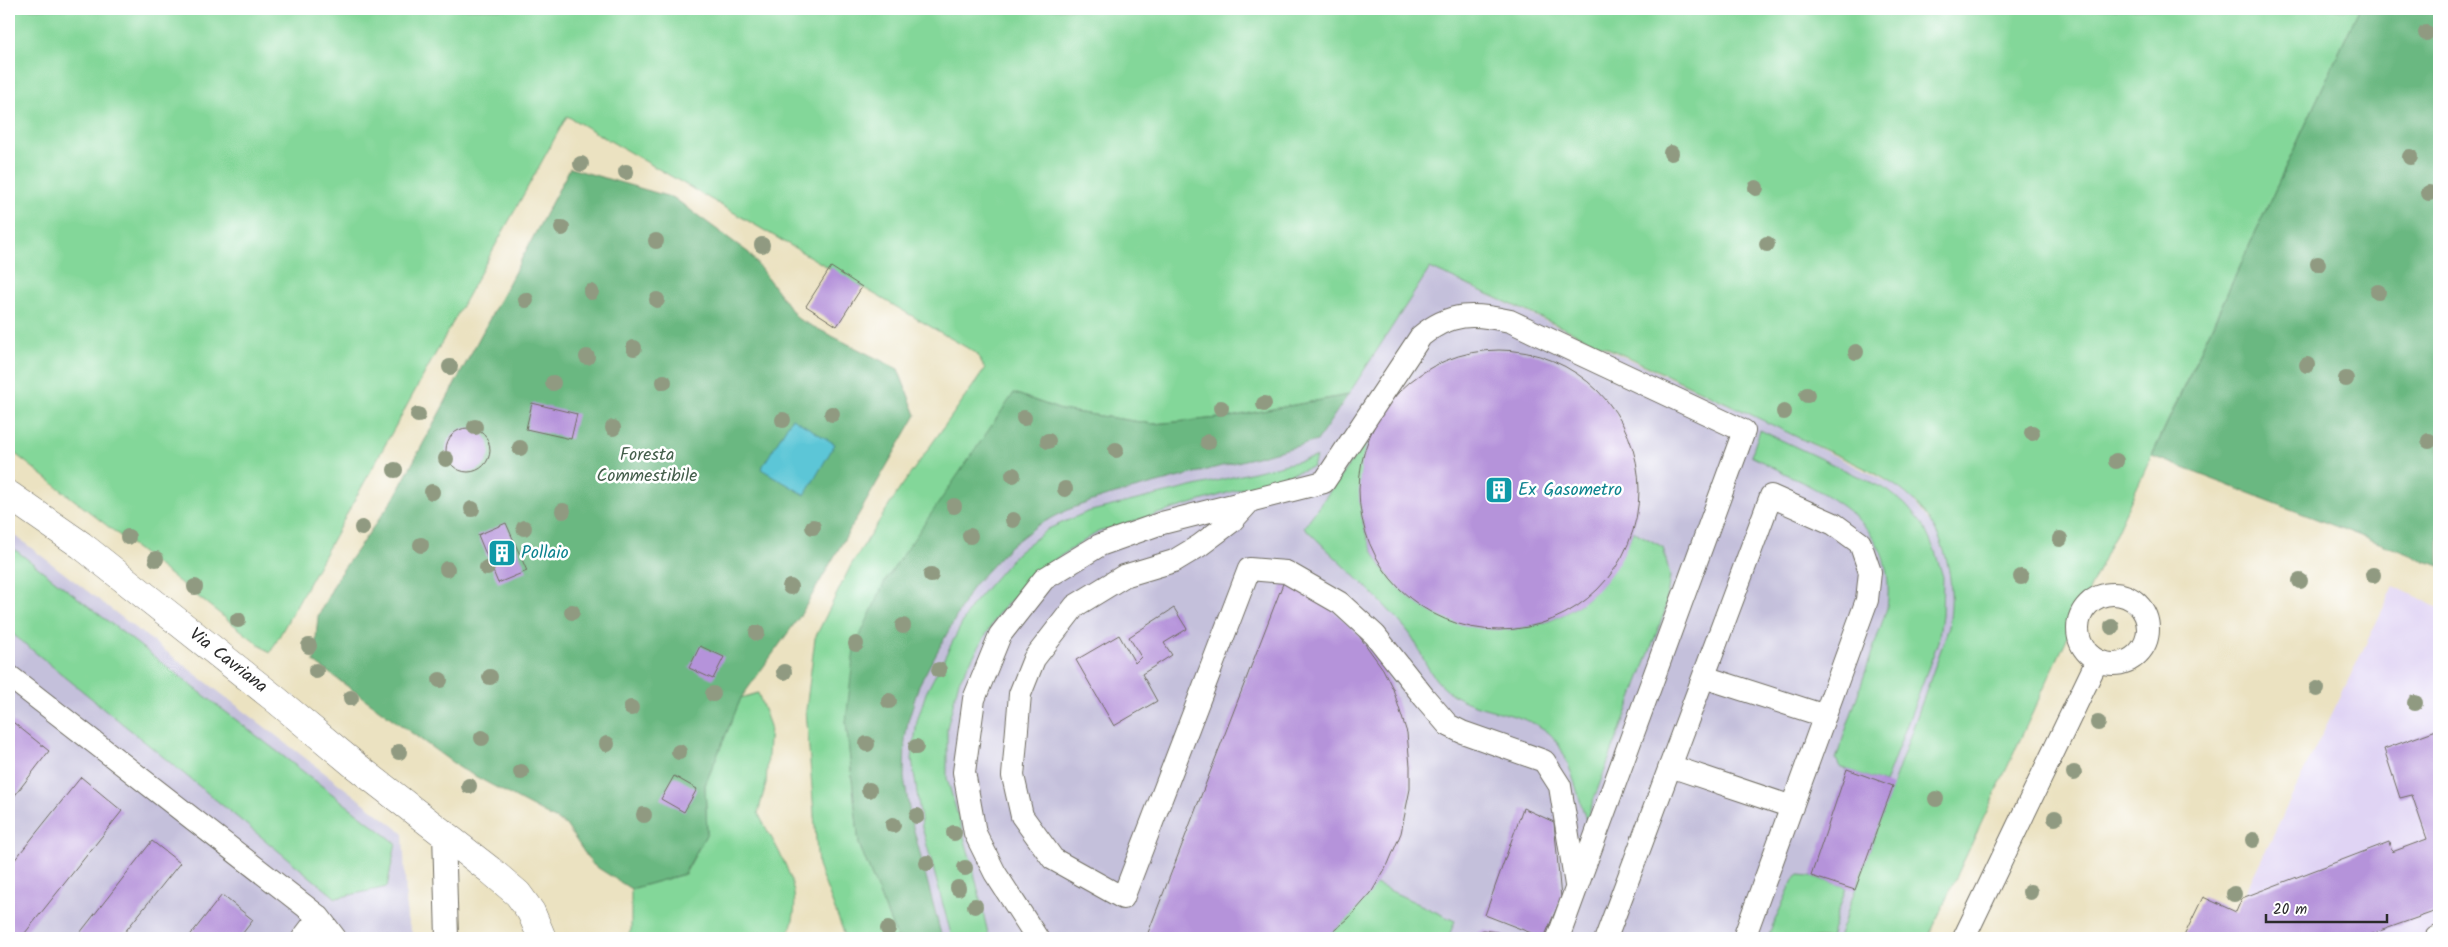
<svg xmlns="http://www.w3.org/2000/svg" width="2448" height="947" font-family="Kalam,sans-serif">
<rect width="100%" height="100%" fill="#fff"/>
<filter id="ink" filterUnits="userSpaceOnUse"><feTurbulence type="fractalNoise" baseFrequency=".02" numOctaves="2"/><feDisplacementMap in="SourceGraphic" scale="10" xChannelSelector="R" yChannelSelector="G"/><feConvolveMatrix kernelMatrix="1 2 1 2 8 2 1 2 1" color-interpolation-filters="sRGB"/></filter>
<filter id="wash" filterUnits="userSpaceOnUse"><feTurbulence type="fractalNoise" baseFrequency=".0096" numOctaves="4" result="noise"/><feDisplacementMap in="SourceGraphic" scale="20" xChannelSelector="R" yChannelSelector="G"/><feGaussianBlur stdDeviation="1.12" result="paint"/><feColorMatrix in="noise" values="0 0 0 0 0 0 0 0 0 0 0 0 0 0 0 0 0 1.4 0 .05"/><feComposite in="paint" operator="in"/></filter>
<g filter="url(#wash)">
<rect width="100%" height="100%" fill="#ebe2c1"/>
<!-- built -->
<path fill="#e0d4f4" d="M2394,586L2439,608V938H2223Z"/>
<!-- industrial -->
<path fill="#c4c0db" d="M1430,268L1764,421L1896,486L1912,499L1936,530L1950,567L1952,607L1949,627L1838,938H942L910,815L904,777L905,740L908,721L919,685L973,586L1009,547L1038,525L1070,509L1104,497L1317,441Z
M9,531L403,833L407,919L414,938H9Z"/>
<!-- green -->
<path fill="#83d799" stroke="#578162" d="M9,9H2359L1928,938H1838L1949,627C1956,580 1947,533 1911,498C1886,474 1828,452 1795,436C1675,377 1552,323 1430,268L1348,395L1230,417L1153,424L1061,410L1014,393L846,722L859,844L897,938H846L818,866L806,710L815,638L851,565L899,490L985,369L976,353L567,116L270,653L9,449Z
M1760,430L1887,490L1905,504L1923,525L1935,551L1943,577L1942,616L1938,642L1885,783L1840,767L1836,759L1887,608C1899,516 1818,492 1751,456Z
M1371,434C1303,619 1565,714 1633,531L1663,547L1670,576L1665,611L1586,820C1578,796 1568,750 1549,733C1519,708 1472,715 1442,686C1423,668 1421,646 1406,629C1375,593 1338,561 1304,527Z
M1316,457L1313,467L1098,532L1040,569L998,614L959,681L947,728V778L973,868L989,938H952L922,827L912,759L917,721L926,693L971,606L1017,553L1048,529L1087,512Z
M9,545L396,843L387,887L336,898L9,631Z
M758,693L770,726L766,784L758,813C779,854 810,892 786,938H626L631,930V889L685,874L707,833L705,785L741,698Z
M1799,875L1811,876L1846,887L1830,938H1767L1793,880Z
M1376,884L1455,921L1448,938H1325L1348,919Z"/>
<!-- forest -->
<path fill="#6ab881" stroke="#4a7256" d="M2359,9H2439V566L2152,456Z
M570,168L674,198L749,253L798,319L898,369L916,415L800,616L741,698L705,785L707,833L684,874L631,889L592,864L566,825L460,768L314,662L318,616L339,575L394,498Z
M1014,393L1061,410L1153,424L1230,417L1348,395L1317,441L1104,497L1070,509L1038,525L1009,547L973,586L919,685L908,721L905,740L904,777L910,815L942,938H897L859,844L846,722L854,649L885,581Z"/>
<!-- water -->
<path fill="#5cc6d7" stroke="#447881" d="M792,418L835,444L805,495L761,469Z"/>
<g id="blocks">
<!-- building -->
<path fill="#b593da" d="M831,267L862,287L837,326L806,306Z
M1359 490a140 140 0 1 1 280 0a140 140 0 1 1-280 0Z
M532,403L577,414L571,439L526,429Z
M446 450a22 22 0 1 1 44 0a22 22 0 1 1-44 0Z
M506,523L527,571L498,583L478,535Z
M1284,581L1324,603L1357,633L1383,669L1393,689L1407,733L1410,766V789L1401,833L1388,864L1371,893L1348,919L1325,938H1146Z
M1174,608L1187,629L1164,643L1172,655L1142,674L1157,701L1114,726L1076,660L1119,635L1135,663L1141,657L1129,637Z
M700,646L724,657L713,679L689,668Z
M9,719L49,751L9,803Z
M2439,729V910L2360,938H2183L2203,897L2236,912L2242,898L2389,842L2392,852L2427,839L2412,795L2400,798L2384,749Z
M1847,769L1893,786L1855,890L1811,876Z
M674,776L697,789L684,812L661,799Z
M81,777L122,811L21,938H9V867Z
M1523,808L1554,822L1561,898L1544,938L1485,915Z
M152,841L180,863L120,938H76Z
M222,895L253,920L239,938H188Z
M1483,930L1497,932L1508,938H1468Z"/>
</g>
</g>
<g filter="url(#ink)">
<use href="#blocks" fill-opacity="0" stroke="#6e6b60" stroke-width="1"/>
<g fill="none" stroke-linecap="round" stroke-linejoin="round">
<defs>
<path id="service" d="M1251,500L1231,522L1199,546L1174,561L1124,576L1075,606L1034,659L1020,694L1013,776L1022,816L1053,859L1123,898L1249,569L1286,572L1340,603L1375,635L1424,697L1448,725L1462,732L1544,761L1560,786L1576,885
M2078 629a35 35 0 1 1 70 0a35 35 0 1 1-70 0Z
M9,676L319,917L335,938
M1704,677L1825,716
M1670,766L1792,807
M444,833L447,938
M303,938L319,917
M1037,938L995,873L975,833L964,772L974,699L1000,635L1044,579L1100,545L1162,523L1324,482L1421,336C1450,312 1474,313 1510,321L1744,431L1558,938
M1606,938L1771,496L1834,524L1860,543L1870,572L1867,600L1744,938
M1964,938L2097,661
M2436,938L2439,937"/>
<path id="minor" d="M9,495L81,545L274,698L356,766L490,870L518,894L531,912L542,938"/>
</defs>
<!-- service casing -->
<use href="#service" stroke="#6e6b60" stroke-width="24"/>
<!-- minor casing -->
<use href="#minor" stroke="#6e6b60" stroke-width="29"/>
<!-- service -->
<use href="#service" stroke="#fff" stroke-width="22"/>
<!-- minor -->
<use href="#minor" stroke="#fff" stroke-width="28"/>
</g>
<!-- trees -->
<g fill="#909a81">
<circle cx="2426" cy="33" r="8"/>
<circle cx="1671" cy="153" r="8"/>
<circle cx="2410" cy="157" r="8"/>
<circle cx="581" cy="164" r="8"/>
<circle cx="626" cy="172" r="8"/>
<circle cx="1756" cy="188" r="8"/>
<circle cx="2429" cy="193" r="8"/>
<circle cx="562" cy="228" r="8"/>
<circle cx="656" cy="241" r="8"/>
<circle cx="1767" cy="244" r="8"/>
<circle cx="762" cy="245" r="8"/>
<circle cx="2318" cy="264" r="8"/>
<circle cx="591" cy="292" r="8"/>
<circle cx="2378" cy="292" r="8"/>
<circle cx="526" cy="300" r="8"/>
<circle cx="657" cy="300" r="8"/>
<circle cx="634" cy="348" r="8"/>
<circle cx="1856" cy="352" r="8"/>
<circle cx="587" cy="357" r="8"/>
<circle cx="2307" cy="365" r="8"/>
<circle cx="450" cy="367" r="8"/>
<circle cx="2346" cy="379" r="8"/>
<circle cx="664" cy="382" r="8"/>
<circle cx="553" cy="383" r="8"/>
<circle cx="1807" cy="395" r="8"/>
<circle cx="1264" cy="404" r="8"/>
<circle cx="1221" cy="408" r="8"/>
<circle cx="1784" cy="412" r="8"/>
<circle cx="832" cy="414" r="8"/>
<circle cx="418" cy="415" r="8"/>
<circle cx="1024" cy="418" r="8"/>
<circle cx="783" cy="420" r="8"/>
<circle cx="475" cy="427" r="8"/>
<circle cx="613" cy="428" r="8"/>
<circle cx="2032" cy="433" r="8"/>
<circle cx="1048" cy="441" r="8"/>
<circle cx="2429" cy="441" r="8"/>
<circle cx="1208" cy="442" r="8"/>
<circle cx="520" cy="448" r="8"/>
<circle cx="1116" cy="450" r="8"/>
<circle cx="446" cy="459" r="8"/>
<circle cx="2116" cy="461" r="8"/>
<circle cx="395" cy="470" r="8"/>
<circle cx="1013" cy="475" r="8"/>
<circle cx="1065" cy="489" r="8"/>
<circle cx="432" cy="492" r="8"/>
<circle cx="954" cy="506" r="8"/>
<circle cx="472" cy="509" r="8"/>
<circle cx="563" cy="511" r="8"/>
<circle cx="1013" cy="520" r="8"/>
<circle cx="813" cy="527" r="8"/>
<circle cx="362" cy="528" r="8"/>
<circle cx="524" cy="528" r="8"/>
<circle cx="970" cy="536" r="8"/>
<circle cx="128" cy="537" r="8"/>
<circle cx="2060" cy="539" r="8"/>
<circle cx="421" cy="545" r="8"/>
<circle cx="156" cy="559" r="8"/>
<circle cx="487" cy="568" r="8"/>
<circle cx="447" cy="569" r="8"/>
<circle cx="931" cy="575" r="8"/>
<circle cx="2373" cy="575" r="8"/>
<circle cx="2021" cy="577" r="8"/>
<circle cx="2300" cy="581" r="8"/>
<circle cx="195" cy="587" r="8"/>
<circle cx="790" cy="587" r="8"/>
<circle cx="572" cy="612" r="8"/>
<circle cx="238" cy="620" r="8"/>
<circle cx="903" cy="626" r="8"/>
<circle cx="2112" cy="627" r="8"/>
<circle cx="757" cy="633" r="8"/>
<circle cx="856" cy="644" r="8"/>
<circle cx="309" cy="646" r="8"/>
<circle cx="939" cy="670" r="8"/>
<circle cx="316" cy="671" r="8"/>
<circle cx="784" cy="672" r="8"/>
<circle cx="490" cy="677" r="8"/>
<circle cx="440" cy="680" r="8"/>
<circle cx="2317" cy="689" r="8"/>
<circle cx="713" cy="694" r="8"/>
<circle cx="351" cy="698" r="8"/>
<circle cx="889" cy="701" r="8"/>
<circle cx="2415" cy="703" r="8"/>
<circle cx="631" cy="708" r="8"/>
<circle cx="2098" cy="723" r="8"/>
<circle cx="482" cy="738" r="8"/>
<circle cx="607" cy="744" r="8"/>
<circle cx="867" cy="744" r="8"/>
<circle cx="916" cy="747" r="8"/>
<circle cx="399" cy="752" r="8"/>
<circle cx="679" cy="752" r="8"/>
<circle cx="521" cy="772" r="8"/>
<circle cx="2074" cy="773" r="8"/>
<circle cx="469" cy="786" r="8"/>
<circle cx="869" cy="790" r="8"/>
<circle cx="1936" cy="799" r="8"/>
<circle cx="644" cy="815" r="8"/>
<circle cx="917" cy="816" r="8"/>
<circle cx="2055" cy="818" r="8"/>
<circle cx="893" cy="825" r="8"/>
<circle cx="954" cy="833" r="8"/>
<circle cx="2253" cy="840" r="8"/>
<circle cx="927" cy="863" r="8"/>
<circle cx="965" cy="868" r="8"/>
<circle cx="958" cy="888" r="8"/>
<circle cx="2030" cy="892" r="8"/>
<circle cx="2234" cy="894" r="8"/>
<circle cx="975" cy="906" r="8"/>
<circle cx="888" cy="929" r="8"/>
</g>
</g>
<!-- icons -->
<defs>
<symbol id="building-square" viewBox="-11 -11 22 22"><rect x="-9" y="-9" width="18" height="18" rx="4" fill="#0f9aa8" stroke="#fff"/><path d="M-4-6H4V6H1V3H-1V6H-4ZM-2.5-4.3h1.7v1.8h-1.7ZM.8-4.3h1.7v1.8H.8ZM-2.5-1h1.7V.8h-1.7ZM.8-1h1.7V.8H.8Z" fill="#fff"/></symbol>
</defs>
<g fill-rule="evenodd">
<use href="#building-square" x="1483" y="474" width="32" height="32"/>
<use href="#building-square" x="486" y="537" width="32" height="32"/>
</g>
<g text-anchor="middle" dominant-baseline="central" stroke-width="5" stroke-linejoin="round" paint-order="stroke">
<!-- park labels -->
<g font-size="18" fill="#455f4c" stroke="#fff">
<text x="647" y="455">Foresta<tspan x="647" dy="21">Commestibile</tspan></text>
</g>
<!-- culture labels -->
<g font-size="18" fill="#0d838f" stroke="#fff" text-anchor="start">
<text x="1518" y="490">Ex Gasometro</text>
<text x="521" y="553">Pollaio</text>
</g>
<!-- street labels -->
<g font-size="18" fill="#2b2b2b" stroke="#fff">
<text transform="translate(228 661) rotate(38)">Via Cavriana</text>
</g>
</g>
<!-- margin -->
<rect width="2448" height="947" fill="none" stroke="#fff" stroke-width="30"/>
<!-- scale -->
<path d="M2266 914v8h121v-8" fill="none" stroke="#2b2b2b" stroke-width="2.5"/>
<text x="2273" y="914" font-size="15" fill="#2b2b2b" stroke="#ffffff" stroke-width="4" paint-order="stroke">20 m</text>
</svg>
